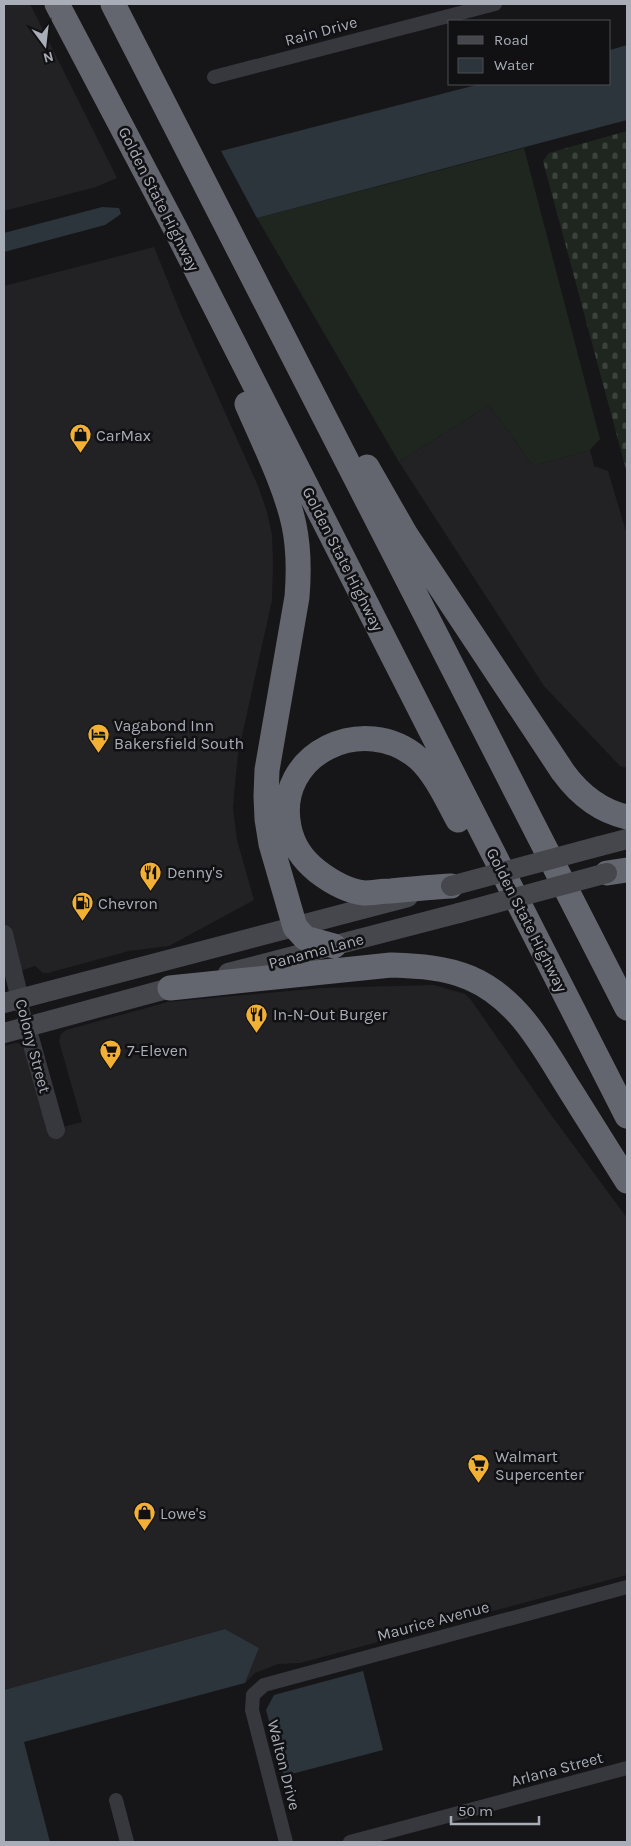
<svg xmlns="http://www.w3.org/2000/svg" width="631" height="1846" font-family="Karla,sans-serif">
<defs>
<pattern id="cemetery-stones" width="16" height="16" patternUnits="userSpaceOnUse" patternTransform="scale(1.25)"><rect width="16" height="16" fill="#1e261f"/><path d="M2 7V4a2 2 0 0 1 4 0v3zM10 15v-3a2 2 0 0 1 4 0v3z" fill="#3c433d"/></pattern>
</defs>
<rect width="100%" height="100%" fill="#161618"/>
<!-- built -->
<path fill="#222225" d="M4,4H30L117,178L96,187L4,211Z
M154,247L181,314L258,486L267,512L272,535L273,563L272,600L238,754L234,794L233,809L237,840L254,900L169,946L129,951L48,973H43L35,966L4,976V286Z
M489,405L533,466L590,450L594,466L608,471L627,535V768L620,766L544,686L399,462Z
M434,985L465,994L471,1000L549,1112L627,1218V1575L300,1663L278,1664L255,1673L245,1683L259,1648L225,1629L4,1690V1046L16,1043L23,1044L51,1130L82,1122L59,1041L61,1034L66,1030L168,1002L322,988Z"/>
<!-- grass -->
<path fill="#1e261f" d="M524,148L600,439L590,450L533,466L489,405L399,462L257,218Z"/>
<!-- cemetery -->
<path fill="url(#cemetery-stones)" d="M627,131V473L543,161L549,153Z"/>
<!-- water -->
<path fill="#2c353c" d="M627,45V120L257,218L221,151L480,84H610V50Z
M102,207L119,208L121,214L105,225L4,252V233Z
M225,1629L259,1648L245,1683L24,1742L50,1842H4V1690Z
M363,1671L383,1750L284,1776L266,1710L274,1695Z"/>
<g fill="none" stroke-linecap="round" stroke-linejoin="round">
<!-- minor -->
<path stroke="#37383d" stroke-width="14" d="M214,77L495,4
M20,999L27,1027
M116,1800L127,1842
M286,1842L252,1710L253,1695L264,1685L627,1587
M350,1842L627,1768"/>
<!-- tertiary -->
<path stroke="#37383d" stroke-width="18" d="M4,934L20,999
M27,1027L56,1130"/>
<!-- secondary -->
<path stroke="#45474d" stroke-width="20" d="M600,846L627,839
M228,973L459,913
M4,1003L408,897
M4,1033L185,984"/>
<!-- motorway -->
<path stroke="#63666e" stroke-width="25" d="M57,4L175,228L627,1116
M113,4L627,1008
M247,404C263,441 286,487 294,525C299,549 299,573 297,597L267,770L266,796L267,819L271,844L295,927L305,938L334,946
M367,467L406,535L563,772C579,794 600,811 627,817
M607,873L627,870
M451,886C431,887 411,889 391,891C382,891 373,893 364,893C347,891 330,881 317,871C302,859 293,846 289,827C274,753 365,711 419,759C436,775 447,800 458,820
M170,988L391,965C417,966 445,967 470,978C519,999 543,1047 570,1090C589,1120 608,1151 627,1181"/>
<!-- secondary-bridge -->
<path stroke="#45474d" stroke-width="20" d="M451,886L600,846
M459,913L607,873"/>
</g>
<!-- icons -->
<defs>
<symbol id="shop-pin" viewBox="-11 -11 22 30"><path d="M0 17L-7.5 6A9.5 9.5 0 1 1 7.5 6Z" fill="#f2b134" stroke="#111113"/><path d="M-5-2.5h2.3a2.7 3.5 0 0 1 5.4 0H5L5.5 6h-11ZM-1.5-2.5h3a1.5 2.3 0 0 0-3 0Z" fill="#111"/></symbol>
<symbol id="hotel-pin" viewBox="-11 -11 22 30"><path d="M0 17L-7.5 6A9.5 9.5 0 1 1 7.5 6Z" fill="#f2b134" stroke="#111113"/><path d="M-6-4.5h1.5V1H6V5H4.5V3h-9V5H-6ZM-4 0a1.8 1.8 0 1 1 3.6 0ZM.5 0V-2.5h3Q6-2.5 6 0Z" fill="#111"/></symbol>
<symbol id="restaurant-pin" viewBox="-11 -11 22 30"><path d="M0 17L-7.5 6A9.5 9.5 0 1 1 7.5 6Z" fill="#f2b134" stroke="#111113"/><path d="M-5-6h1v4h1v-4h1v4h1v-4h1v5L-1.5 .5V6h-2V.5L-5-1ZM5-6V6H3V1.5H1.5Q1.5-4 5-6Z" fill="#111"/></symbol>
<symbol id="fuel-pin" viewBox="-11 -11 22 30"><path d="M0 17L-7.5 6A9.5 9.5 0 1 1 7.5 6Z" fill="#f2b134" stroke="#111113"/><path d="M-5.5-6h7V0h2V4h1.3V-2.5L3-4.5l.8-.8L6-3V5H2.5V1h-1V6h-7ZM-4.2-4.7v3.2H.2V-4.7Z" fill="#111"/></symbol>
<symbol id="supermarket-pin" viewBox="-11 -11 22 30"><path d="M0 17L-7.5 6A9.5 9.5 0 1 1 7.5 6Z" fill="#f2b134" stroke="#111113"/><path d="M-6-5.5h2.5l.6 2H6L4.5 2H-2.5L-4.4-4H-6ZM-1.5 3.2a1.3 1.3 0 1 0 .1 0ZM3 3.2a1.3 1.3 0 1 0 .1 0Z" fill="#111"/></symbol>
</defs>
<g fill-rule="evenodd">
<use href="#shop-pin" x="68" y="422" width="25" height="34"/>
<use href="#hotel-pin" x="86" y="722" width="25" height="34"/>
<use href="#restaurant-pin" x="138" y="860" width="25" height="34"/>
<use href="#fuel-pin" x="70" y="890" width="25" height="34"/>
<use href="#restaurant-pin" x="244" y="1002" width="25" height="34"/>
<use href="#supermarket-pin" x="98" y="1038" width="25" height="34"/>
<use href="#supermarket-pin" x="466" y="1452" width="25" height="34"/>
<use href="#shop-pin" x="132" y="1500" width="25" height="34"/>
</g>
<g text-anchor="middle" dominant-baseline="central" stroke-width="5" stroke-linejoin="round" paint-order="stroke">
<!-- street labels -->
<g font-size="16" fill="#a8adb8" stroke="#111113">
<text transform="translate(321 31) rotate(-15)">Rain Drive</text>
<text transform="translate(159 199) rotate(63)">Golden State Highway</text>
<text transform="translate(343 559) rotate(63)">Golden State Highway</text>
<text transform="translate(527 920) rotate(63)">Golden State Highway</text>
<text transform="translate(316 951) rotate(-15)">Panama Lane</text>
<text transform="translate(33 1046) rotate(75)">Colony Street</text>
<text transform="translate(433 1621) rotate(-15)">Maurice Avenue</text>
<text transform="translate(284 1765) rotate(76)">Walton Drive</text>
<text transform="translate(557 1769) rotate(-15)">Arlana Street</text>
</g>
<!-- poi labels -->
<g font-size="16" fill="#a8adb8" stroke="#111113" text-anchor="start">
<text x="96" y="435">CarMax</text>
<text x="114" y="725">Vagabond Inn<tspan x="114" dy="18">Bakersfield South</tspan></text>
<text x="167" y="872">Denny's</text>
<text x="98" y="903">Chevron</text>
<text x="273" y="1014">In-N-Out Burger</text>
<text x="127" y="1050">7-Eleven</text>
<text x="495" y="1456">Walmart<tspan x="495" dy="18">Supercenter</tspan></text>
<text x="160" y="1513">Lowe's</text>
</g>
</g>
<!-- border -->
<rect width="631" height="1846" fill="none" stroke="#a8adb8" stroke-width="10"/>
<!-- legend -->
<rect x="448" y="20" width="162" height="65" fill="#111113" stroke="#4d4f55"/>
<rect x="458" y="36" width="25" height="8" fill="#45474d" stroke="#4d4f55"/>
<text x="494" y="45" font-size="15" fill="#a8adb8">Road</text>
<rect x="458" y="58" width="25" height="15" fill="#2c353c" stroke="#4d4f55"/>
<text x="494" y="70" font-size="15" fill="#a8adb8">Water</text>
<!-- north arrow -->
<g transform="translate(45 45) rotate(165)" stroke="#111113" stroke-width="4" paint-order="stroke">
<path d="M0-4L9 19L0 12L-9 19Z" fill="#a8adb8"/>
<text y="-8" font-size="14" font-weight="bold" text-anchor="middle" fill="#a8adb8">N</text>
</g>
<!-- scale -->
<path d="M451 1816v8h88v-8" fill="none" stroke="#a8adb8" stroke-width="2.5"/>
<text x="458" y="1816" font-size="15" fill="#a8adb8" stroke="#111113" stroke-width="4" paint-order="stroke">50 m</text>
</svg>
